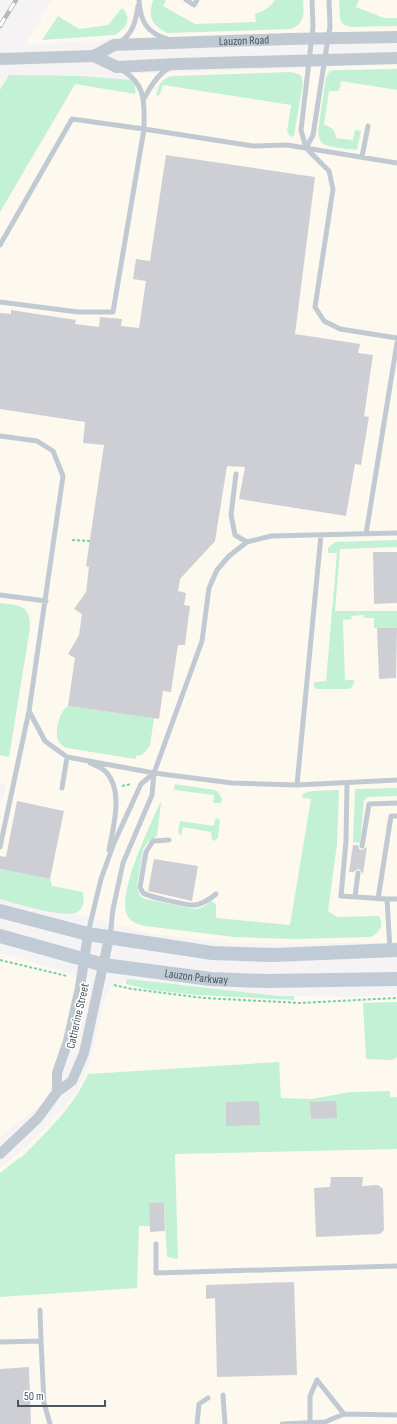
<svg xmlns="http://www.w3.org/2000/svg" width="397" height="1424" font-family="'Sofia Sans Condensed',sans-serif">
<rect width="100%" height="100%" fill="#f5f3f3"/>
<!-- commercial -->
<path fill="#fdf9ef" d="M52,0H397V32L119,38L106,40L25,45Z
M397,65V942L296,944L235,943L152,934L76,914L81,908L83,892L52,886L0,869V821L2,811L0,812V802L3,800L6,785L0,784V755L9,756L30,628V617L27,611L20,606L0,603V212L76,84L134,94L132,80L127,76L119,74L291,69L336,66Z
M0,953L70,973L80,979L57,1072L43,1103L0,1137Z
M129,979L278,996L352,997L397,995V1424H0V1168L22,1151L61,1112L78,1090L90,1062L106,996L114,985Z"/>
<!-- green -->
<path fill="#c3f1d5" d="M153,0H166L163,6L195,24L256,22L255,14C263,11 270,8 275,0H303C304,13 305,24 291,29L167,33C151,25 148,17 153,0Z
M339,0H359L356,7L384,18H397V26L352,27L344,25L340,19Z
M122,8C133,19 126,28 115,35L42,40L58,16L79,29L108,25Z
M397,69V90L341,81L339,91H329L324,125C332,127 335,130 336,138L353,140L355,130L361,131L357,150C349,149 329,148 322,143C319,140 319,135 318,131L326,77L330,71L336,70Z
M291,72L301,75L303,83L294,136L291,137L287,132L291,105L163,85L160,94L158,96L156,95C159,84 161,79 172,76Z
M9,75L80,76L132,80C135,85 136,89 135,94L75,84L0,212V90Z
M397,540V547L340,549L335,611H397V628H374V618H364L363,615L351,616L352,619L343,620L345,680H354V683L351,688L347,689H317L314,687V683L316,682L326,681L337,553H328V548L335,542Z
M0,603C20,606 30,604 30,628L9,757L0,755Z
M68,706L154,718L150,746L142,755L136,756V759L66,748C62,746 57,741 57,736C56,727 60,711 68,706Z
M175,784L215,790L219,793L222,799L221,803H213L214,795L174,790Z
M397,788V796L368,797L364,801L360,843L353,842L355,789Z
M339,790L337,844L328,911L337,917L379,916C385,925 379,932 371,937L296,939L234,937L145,926C138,924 131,923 127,915C117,892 150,826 160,803H161L157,836L147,843L143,849L137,886L140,896L145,899L196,909L203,907L211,901L216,904V918L290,925L311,799L303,798L302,794L312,791Z
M217,818L220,820L218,838L214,841L212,840L211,832L183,827L181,836L178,832L180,821L214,826L215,819Z
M0,869L50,879L52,886L83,892C84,900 85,907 77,912C67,919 13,903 0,899Z
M129,979L278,996H294V1000L198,995L151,990L126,984V980Z
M397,1002V1057L392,1060L366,1059L363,1003Z
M279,1062L281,1098L311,1099L351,1092L390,1091V1097H397V1149L175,1154L178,1259L167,1257L164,1202L149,1203L150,1226H139L137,1288L0,1297V1173L19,1158H21C47,1131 73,1108 88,1074Z"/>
<!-- building -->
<path fill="#cdcfd5" d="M166,155L315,177L295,334L360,344L358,353L373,355L364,416L369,417L361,465L355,464L346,516L239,499L245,467L227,466L215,541L180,579L178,591L186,593L184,605L190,606L185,645H178L171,692L163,691L159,719L68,706L75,658L68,654L79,635L82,614L74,609L86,592L89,567L86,566L104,445L83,443L85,422L0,409V313L11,314V310L76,320L75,324L99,327L100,317L122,319L121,326L139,328L146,281L133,279L136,259L150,261Z
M373,552H397V603L374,604Z
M377,628H397L396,678L379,679Z
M17,801L64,811L50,879L0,869V856L6,857Z
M353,845H358L359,849L362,850L367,847L363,874L359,869L356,870L354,872H349Z
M154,859L198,866L192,901L148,891Z
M259,1101L260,1125L226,1126V1102Z
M336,1101L337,1118L311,1119L310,1102Z
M331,1177H363L362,1186L378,1185L383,1189L384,1230L380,1234L316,1237L314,1188L330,1187Z
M164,1202L165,1231L150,1232L149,1203Z
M294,1282L297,1375L217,1377L215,1298L206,1299V1285Z
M29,1367L31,1424H0V1369Z"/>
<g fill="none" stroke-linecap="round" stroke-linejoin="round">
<!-- path -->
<path stroke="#7ad0a6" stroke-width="2" stroke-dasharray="3 2" stroke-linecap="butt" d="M72,540L90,541
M122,786L131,784
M0,960L67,976
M114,985L132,989L204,998L300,1003L397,998"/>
<!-- service -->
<path stroke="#c1cad2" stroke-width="5" d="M139,0C140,21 147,33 167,39
M186,0L194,5L197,0
M312,0L313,27L301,130L306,148L329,171L333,189L315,307L324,321L340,329L397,338
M120,42C133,34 136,20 138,6
M144,99C150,87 157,75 169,68
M306,148L313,135L328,38L330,27L329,0
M362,157L368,126
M0,245L72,119L144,129C144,103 147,85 122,70
M0,302L78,312H113L144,129L253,146L287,145L397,163
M0,436L37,441L53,451L63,476L29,711L0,847
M236,474L231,515L235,535L247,542
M366,534L397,343
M0,595L46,601
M29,711L45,741L67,757L154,773L232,783L297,785L397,780
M90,763C95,765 102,768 106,772C124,791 113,828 109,850
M347,783L346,841L341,896L387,899L390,950
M297,785L321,535
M62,788L67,757
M169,840L153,841L146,852L140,887L143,893C150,897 189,906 196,905C204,903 210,899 216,894
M362,846L369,804L397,803
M355,897L358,873
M378,899L391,816H397
M387,899H397
M88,933L101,879L114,843L141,784L154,773
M110,937L113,909L123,863L152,795L154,773L202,641L209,588L217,570L229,556L247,542L271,536L397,533
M156,1244V1273L397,1266
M40,1310L41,1341
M0,1342L41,1341L44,1403L50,1424
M317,1380L344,1414
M223,1395L225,1424
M310,1423V1396L317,1380
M197,1424L199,1404L208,1398
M282,1424L325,1422L344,1414L397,1415"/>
<!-- minor -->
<path stroke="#c1cad2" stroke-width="10" d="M57,1092V1073L68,1041L80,987L88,934
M0,1154L38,1118L57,1092L72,1081L84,1053L109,938"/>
<!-- tertiary -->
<g stroke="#c1cad2" stroke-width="12">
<path id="s1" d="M94,56L114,45L288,39L397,37"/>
<path d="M0,59L94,56L117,67L177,64L397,58"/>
</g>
<!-- secondary -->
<g stroke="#c1cbd6" stroke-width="14">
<path d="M0,911L88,934L212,953L273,955L397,950"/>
<path id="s2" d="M0,936L104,965L211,979L265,981L397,979"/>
</g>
<defs>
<path id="rail" d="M0,26L16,0"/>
</defs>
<!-- rail casing -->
<use href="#rail" stroke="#b5b8bd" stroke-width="4.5"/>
<!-- rail -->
<use href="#rail" stroke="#fff" stroke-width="3" stroke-dasharray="9" stroke-linecap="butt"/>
</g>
<g text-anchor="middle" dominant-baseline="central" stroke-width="3.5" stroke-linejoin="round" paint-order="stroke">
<!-- street labels -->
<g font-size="12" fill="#4a5661" stroke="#fff">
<text stroke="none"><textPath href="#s1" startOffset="153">Lauzon Road</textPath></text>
<text stroke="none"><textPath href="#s2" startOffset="201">Lauzon Parkway</textPath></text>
<text transform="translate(78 1016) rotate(-77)">Catherine Street</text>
</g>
</g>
<!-- scale -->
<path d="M18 1400v6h87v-6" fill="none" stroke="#4a5661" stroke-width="2"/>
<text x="24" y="1400" font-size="12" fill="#4a5661" stroke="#ffffff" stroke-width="3" paint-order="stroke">50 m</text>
</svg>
